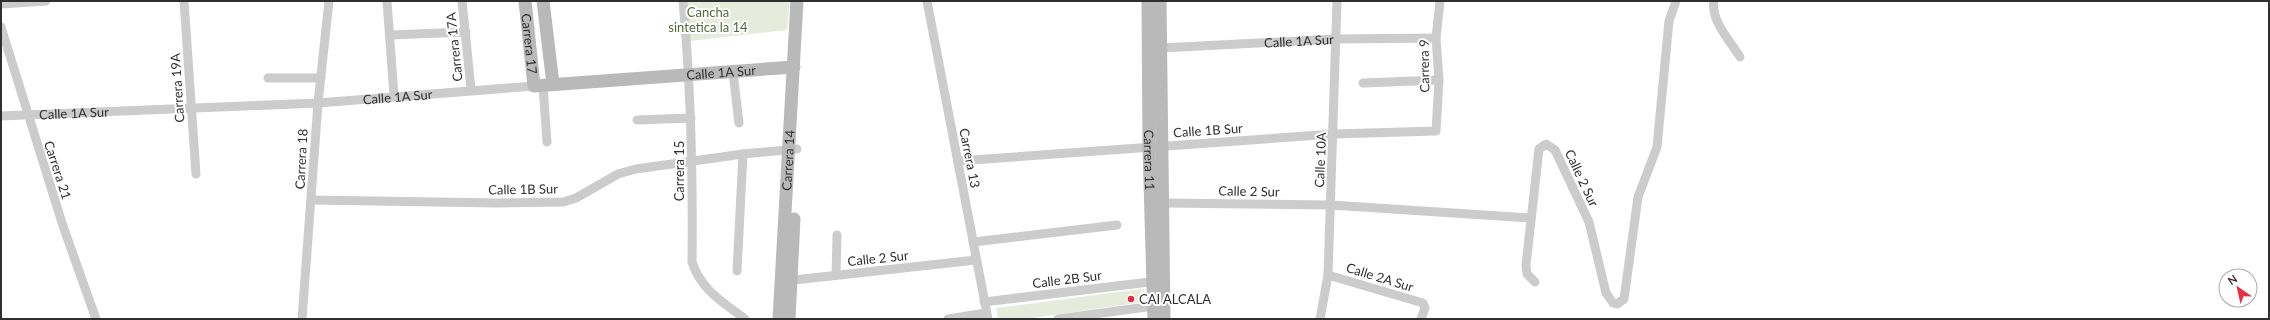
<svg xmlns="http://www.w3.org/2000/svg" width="2270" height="320" font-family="Lato,sans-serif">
<rect width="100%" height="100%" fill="#fff"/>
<!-- green -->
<path fill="#e5ecdc" d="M687,1H790L787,30L690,41Z
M1141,289L1143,302L1025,319H998L996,308Z"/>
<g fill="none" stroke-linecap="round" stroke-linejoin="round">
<!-- street -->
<g stroke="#ccc" stroke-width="9">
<path d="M184,1L196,174"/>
<path d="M387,1L394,96"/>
<path d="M462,1L471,89"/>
<path d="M683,1C691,88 693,174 692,262C701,290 723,302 745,319"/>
<path d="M927,1L988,319"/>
<path d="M1714,1C1710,20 1731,42 1740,57"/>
<path d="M1,4L46,1"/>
<path d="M1,27L63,226L96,319"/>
<path d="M390,35L466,32"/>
<path id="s1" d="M1161,48L1336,39L1436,38"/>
<path d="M733,72L739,123"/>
<path d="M268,78H321"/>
<path d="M1363,83L1439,80"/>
<path d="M543,86L547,142"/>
<path id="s2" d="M1,116L318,103L534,86"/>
<path d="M637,120L691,118"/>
<path d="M958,161L1334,134L1436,131L1439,80L1436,38L1440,1"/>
<path d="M312,200L498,203L563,202L576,198L618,174L636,169L743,154L797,149"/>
<path d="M1164,203L1331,205L1530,218"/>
<path d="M973,242L1117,225"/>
<path d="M737,271L743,154"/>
<path d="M836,275L837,235"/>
<path d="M1328,275L1423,303L1425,308L1421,319"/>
<path d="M785,281L976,260"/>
<path d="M1535,282L1527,274L1526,265L1539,149L1546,144L1555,150L1589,222L1606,293L1613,303L1617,304L1624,299L1638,197L1657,147L1669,21L1676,1"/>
<path d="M984,302L1158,281"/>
<path d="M302,319L318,103L329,1"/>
<path d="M948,319L986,313"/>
<path d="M1058,319L1154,306"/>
<path d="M1320,319L1328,275L1337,1"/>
</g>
<!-- secondary -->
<g stroke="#b9b9b9" stroke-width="13">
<path id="s3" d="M525,1L534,86L794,67"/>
<path d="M543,1L553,84"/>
<path id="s4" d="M1148,1L1149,148L1154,319"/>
<path d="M1160,1L1164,319"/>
<path id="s5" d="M779,319L797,1"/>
<path d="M789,319L794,219"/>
</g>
</g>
<!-- markers -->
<circle fill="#e72f42" stroke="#fff" stroke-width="1.5" cx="1131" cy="299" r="4"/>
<g text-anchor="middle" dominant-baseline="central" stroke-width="4" stroke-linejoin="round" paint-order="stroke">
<!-- park labels -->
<g font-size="13" fill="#536b3b" stroke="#fff">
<text x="708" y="12">Cancha<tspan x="708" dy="15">sintetica la 14</tspan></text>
</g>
<!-- street labels -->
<g font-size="13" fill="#2f2f2f" stroke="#fff">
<text stroke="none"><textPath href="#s1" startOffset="138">Calle 1A Sur</textPath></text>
<text stroke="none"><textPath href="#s3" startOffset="43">Carrera 17</textPath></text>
<text transform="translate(454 47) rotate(-96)">Carrera 17A</text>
<text transform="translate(1424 66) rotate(-91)">Carrera 9</text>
<text stroke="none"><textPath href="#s3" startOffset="273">Calle 1A Sur</textPath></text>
<text transform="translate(177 88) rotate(-94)">Carrera 19A</text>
<text stroke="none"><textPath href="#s2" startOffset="397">Calle 1A Sur</textPath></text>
<text stroke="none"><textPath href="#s2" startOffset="73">Calle 1A Sur</textPath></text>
<text transform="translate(1208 130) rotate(-4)">Calle 1B Sur</text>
<text transform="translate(970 158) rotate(79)">Carrera 13</text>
<text transform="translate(301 159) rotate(-87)">Carrera 18</text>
<text stroke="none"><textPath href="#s5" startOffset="159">Carrera 14</textPath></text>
<text stroke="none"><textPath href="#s4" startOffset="159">Carrera 11</textPath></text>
<text transform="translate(1320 160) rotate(-88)">Calle 10A</text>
<text transform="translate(58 170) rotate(72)">Carrera 21</text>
<text transform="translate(679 171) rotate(-90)">Carrera 15</text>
<text transform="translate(1582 178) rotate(65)">Calle 2 Sur</text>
<text transform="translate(523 189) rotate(-1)">Calle 1B Sur</text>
<text transform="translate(1249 191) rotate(1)">Calle 2 Sur</text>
<text transform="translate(878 258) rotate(-6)">Calle 2 Sur</text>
<text transform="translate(1380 277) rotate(17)">Calle 2A Sur</text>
<text transform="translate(1067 279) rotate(-7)">Calle 2B Sur</text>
</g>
<!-- poi labels -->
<g font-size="13" fill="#2f2f2f" stroke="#fff" text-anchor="start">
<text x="1139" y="299">CAI ALCALA</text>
</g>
</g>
<!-- border -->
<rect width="2270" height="320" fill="none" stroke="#2f2f2f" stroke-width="4"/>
<!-- north arrow -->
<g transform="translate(2238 288) rotate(326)"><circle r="19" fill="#ffffff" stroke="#acacac"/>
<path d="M0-3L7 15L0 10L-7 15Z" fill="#e72f42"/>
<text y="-6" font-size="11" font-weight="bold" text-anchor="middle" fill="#2f2f2f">N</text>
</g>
</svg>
